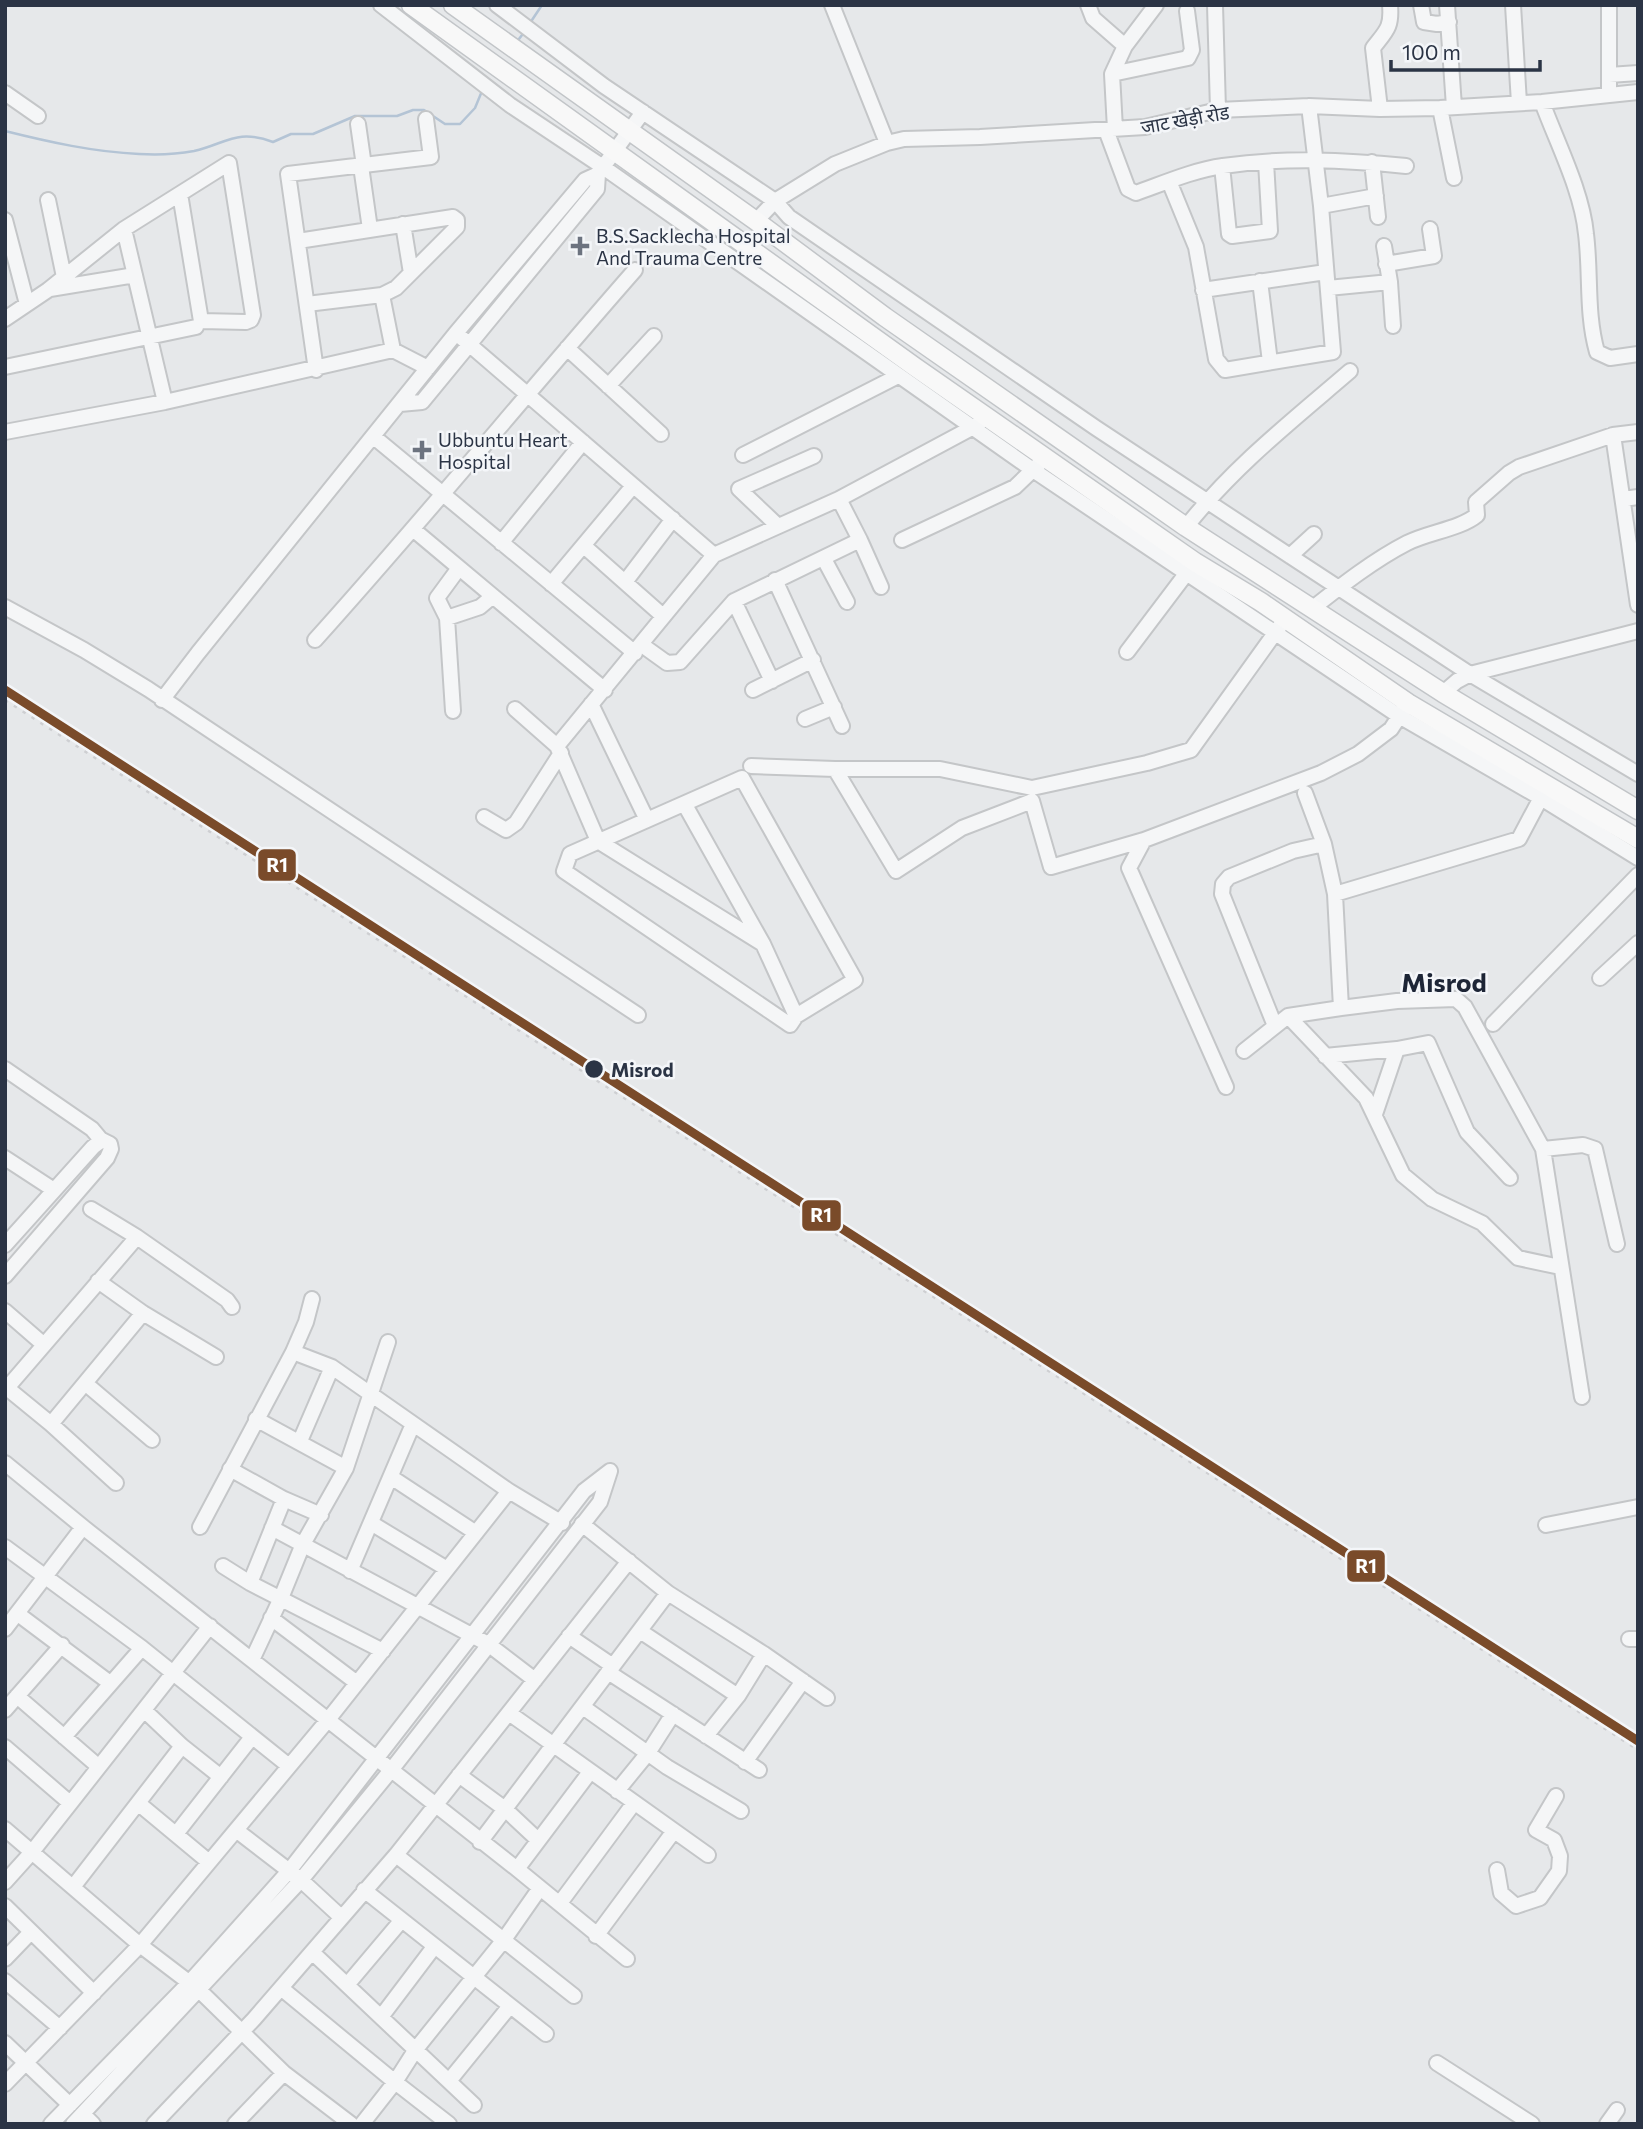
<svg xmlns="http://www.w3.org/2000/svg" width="1643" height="2129" font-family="Commissioner,'Noto Sans Devanagari',sans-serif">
<rect width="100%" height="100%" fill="#e6e8ea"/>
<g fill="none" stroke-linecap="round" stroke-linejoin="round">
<!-- stream -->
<path stroke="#b4c4d5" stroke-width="2.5" d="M530,23L542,5
M516,43L525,31
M5,131C49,142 94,152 139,154C156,155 178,154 194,151C226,144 236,128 273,142L291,134H313L355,116H397L413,110H424L445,124H460L475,108L482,91"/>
<defs>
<path id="minor" d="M381,5L510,105L603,167L1033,470L1399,716L1541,798L1638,858
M497,5L604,86L775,201L789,217L1096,428L1290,556L1470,674L1638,774
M832,5L887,143
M1088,5L1093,18L1125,46
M1215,5L1218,110
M1421,5L1424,22L1437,24L1449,22
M1447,5L1454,107
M1513,5L1519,103
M1112,74L1188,58L1192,50L1187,11
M1609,75L1638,73
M5,93L38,116
M1609,95V5
M1542,102C1557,143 1582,191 1586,234C1591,274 1586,313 1597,352L1610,358L1638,354
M1440,108L1454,178
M1380,109L1373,48C1386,31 1392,28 1390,5
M358,124L364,166
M1115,129L1112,74L1125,46L1156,5
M1106,130L1128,189L1136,193C1164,183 1194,170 1223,166C1284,157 1345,160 1406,166
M1372,162L1378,217
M361,166L370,229
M1222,166L1229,234L1232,236L1270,231L1266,162
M1169,181L1196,247L1216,359L1225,370L1333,352L1321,206L1309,106
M48,200L64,277
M1321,206L1376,196
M5,220L27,304
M756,221L775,201L835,164L887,143L904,139L980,137L1145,127L1218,110L1309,106L1380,109L1440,108L1542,102L1638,92
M403,224L411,273
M124,229L165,402
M298,241L453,217L457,220V227L396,288L382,295L307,304
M1384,246L1390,282L1393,326
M1386,264L1434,256L1430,229
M1260,281L1270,362
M1328,288L1390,282
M50,289L135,275
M1203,290L1326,272
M382,295L393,350
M5,319L48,290L124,229L229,163L253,315L251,320L246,322L201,321L180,194
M456,333L714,555
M567,348L661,434
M5,367L196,327
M316,370L288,174L431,157L426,119
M608,386L654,336
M400,404L422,402L597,189L598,174
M5,432L165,402L393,350L428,368
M1638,432L1613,435L1638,605
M374,437L635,653
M743,455L898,376
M1623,499L1638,497
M778,526L739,489L814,456
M1186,527C1233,467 1293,420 1350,371
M414,530L605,690
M860,540L881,587
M902,540L1015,487L1039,464
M501,543L583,442
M584,546L663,616
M1290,556L1314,534
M824,559L847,602
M459,568L437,598L447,618L480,607L493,596
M775,580L842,726
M625,582L673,519
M551,584L633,486
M734,601L772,681
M5,607L84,650L148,689L638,1015
M1313,608C1342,585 1374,560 1407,543C1429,532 1460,529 1477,515L1476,502L1509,473L1519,467L1613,435
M447,618L453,711
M315,640C424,519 527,393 635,270
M642,645L667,663L680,662L734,601L860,540L839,499
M1127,652L1192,566
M753,690L813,660
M1443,693L1457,681L1470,674L1638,631
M162,700L198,653L456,333L585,180L598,174L643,112
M591,704L647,820
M515,709L557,746
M805,719L834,707
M751,766L835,769H940L1032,788L1147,763L1191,750L1280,626
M835,769L896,871L962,828L1032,801L1051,867L1144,840L1321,773L1358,754L1391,729L1404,709
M742,778L855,980L796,1016L790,1025L564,871L570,854Z
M1305,793L1324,844L1335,894L1341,1008L1397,1001L1456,999L1465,1007L1543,1149L1582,1397
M685,805L763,944L796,1016
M484,817L506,830L516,823L561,753
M1144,840L1129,868L1226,1087
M1335,894L1519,839L1545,790
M763,944L598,841L557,746L714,555L839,499L979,424
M1600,978L1638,943
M1288,1016L1366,1098L1403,1175L1432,1199L1482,1223L1518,1258L1560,1267
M1493,1024L1638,875
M1275,1026L1222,894L1223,884L1229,877L1293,851L1324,844
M1244,1051L1288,1016L1341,1008
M1325,1056L1397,1049
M5,1069L92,1129L102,1141
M1375,1114L1397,1049L1428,1043L1467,1132L1510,1178
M1543,1149L1583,1145L1595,1149L1617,1244
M5,1158L54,1190
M91,1209L137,1237L227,1300L232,1307
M5,1245L93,1147L102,1140L110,1144L111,1149L107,1158L5,1276
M98,1281L143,1313L216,1357
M5,1311L43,1344
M293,1352L332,1367L509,1491L562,1523
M85,1383L152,1440
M7,1388L137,1237
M5,1390L7,1388L51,1424L116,1483
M256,1419L346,1468
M51,1424L143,1313
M300,1441L332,1367
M5,1463L83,1527L517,1869L627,1959
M230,1469L284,1499L321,1515
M391,1477L476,1533
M371,1523L447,1569
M582,1524L668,1593L764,1654L827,1698
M1546,1525L1638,1507
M200,1527L293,1352L306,1322L312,1299
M272,1528L488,1644L535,1680
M5,1547L142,1648L289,1766
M223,1566L250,1583L383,1651
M350,1571L413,1424
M250,1583L284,1499
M18,1614L110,1683
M271,1618L357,1683
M5,1629L83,1527
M640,1631L738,1696
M569,1636L613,1666
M1629,1639H1638
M252,1660L281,1598L303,1544L346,1468L388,1342
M608,1672L759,1770
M17,1696L99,1767
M583,1707L667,1767L741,1811
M5,1710L62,1645
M144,1710L182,1746L221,1777
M509,1713L708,1855
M706,1736L738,1696L764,1654
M64,1737L142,1648
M5,1747L70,1803
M745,1762L803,1681
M459,1775L505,1809L538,1840
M617,1791L648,1753L673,1714
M138,1803L209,1862
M5,1829L140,1945L199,1990L284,2073L351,2124
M236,1830L301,1880L341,1917
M176,1834L252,1737
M480,1842L668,1593
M396,1855L574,1996
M517,1869L590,1772
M1497,1870L1501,1893L1516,1906L1540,1898L1559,1871L1560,1856L1554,1840L1536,1830L1556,1796
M5,1882L32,1852L210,1626
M73,1887L182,1746
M364,1890L546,2034
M560,1903L634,1803
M5,1906L94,1993
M596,1936L674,1831
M312,1952L474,2105
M5,1959L31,1932
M5,1981L60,2028
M347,1985L401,1921
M281,1988L395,2082L449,2124
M381,2017L434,1947
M5,2043L70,2105
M1437,2063L1532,2124
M449,2081L510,2006
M5,2084L140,1945L327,1721L509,1491
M83,2114L93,2124
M51,2124L189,1983L289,1871L584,1491L610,1471
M73,2124L301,1880L392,1769L600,1502L610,1471
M154,2124L254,2019L396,1855L629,1561
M235,2124L284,2073
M362,2124L395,2082L416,2049L503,1941L540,1888
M1607,2124L1617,2110"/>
<path id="major" d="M411,5L915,367L1195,562L1261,602L1408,703L1638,839
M453,5L756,221L885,317L1186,527L1443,693L1638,810"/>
</defs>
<!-- minor casing -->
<use href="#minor" stroke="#c4c6c8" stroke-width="18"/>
<!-- major casing -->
<use href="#major" stroke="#c2c5c8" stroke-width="21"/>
<!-- minor -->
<use href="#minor" stroke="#f5f6f7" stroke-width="14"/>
<!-- major -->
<use href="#major" stroke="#f8f8f8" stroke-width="18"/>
<!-- rail -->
<path stroke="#cecfd2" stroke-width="2.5" stroke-dasharray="3.5 7" stroke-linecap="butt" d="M5,700L1638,1750"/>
<defs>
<path id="rail-1" d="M5,690L1638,1741"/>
</defs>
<!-- rail-1 casing -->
<use href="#rail-1" stroke="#f4f6f9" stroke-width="14"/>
<!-- rail-1 -->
<use href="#rail-1" stroke="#7a4b2a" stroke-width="9"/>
</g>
<!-- markers -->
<g fill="#6c737f" stroke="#f4f6f9" stroke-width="2.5">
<path d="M576.5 235.5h7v7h7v7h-7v7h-7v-7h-7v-7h7z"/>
<path d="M418.5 439.5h7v7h7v7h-7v7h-7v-7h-7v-7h7z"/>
</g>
<circle fill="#2b3445" stroke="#f4f6f9" stroke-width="2.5" cx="594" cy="1069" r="10"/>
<g text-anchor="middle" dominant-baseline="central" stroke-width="5" stroke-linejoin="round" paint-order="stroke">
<!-- street labels -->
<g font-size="19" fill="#2b3445" stroke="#f4f6f9">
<text transform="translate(1185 119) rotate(-10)">जाट खेड़ी रोड</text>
</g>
<!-- poi labels -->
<g font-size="19" fill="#2b3445" stroke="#f4f6f9" text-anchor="start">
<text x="596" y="235">B.S.Sacklecha Hospital<tspan x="596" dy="22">And Trauma Centre</tspan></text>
<text x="438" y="439">Ubbuntu Heart<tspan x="438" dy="22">Hospital</tspan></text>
</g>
<!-- stop labels -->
<g font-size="19" font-weight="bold" fill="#2b3445" stroke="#f4f6f9" text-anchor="start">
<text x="611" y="1069">Misrod</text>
</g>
<!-- district labels -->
<g font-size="26" font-weight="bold" fill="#1d2536" stroke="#f4f6f9">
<text x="1444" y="981">Misrod</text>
</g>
</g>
<g stroke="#f4f6f9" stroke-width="2.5">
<rect x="257" y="848" width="40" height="34" rx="7" fill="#7a4b2a"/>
<rect x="801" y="1199" width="41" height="33" rx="7" fill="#7a4b2a"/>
<rect x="1346" y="1549" width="40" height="34" rx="7" fill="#7a4b2a"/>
</g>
<g font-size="19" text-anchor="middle" font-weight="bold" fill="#fff">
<text x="277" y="872">R1</text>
<text x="821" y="1222">R1</text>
<text x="1366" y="1573">R1</text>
</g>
<!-- border -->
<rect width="1643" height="2129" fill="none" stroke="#2b3445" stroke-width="14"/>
<!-- scale -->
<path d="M1391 60v10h149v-10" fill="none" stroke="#2b3445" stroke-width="3.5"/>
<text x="1402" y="60" font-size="21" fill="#2b3445" stroke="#f4f6f9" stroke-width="5" paint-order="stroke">100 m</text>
</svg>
